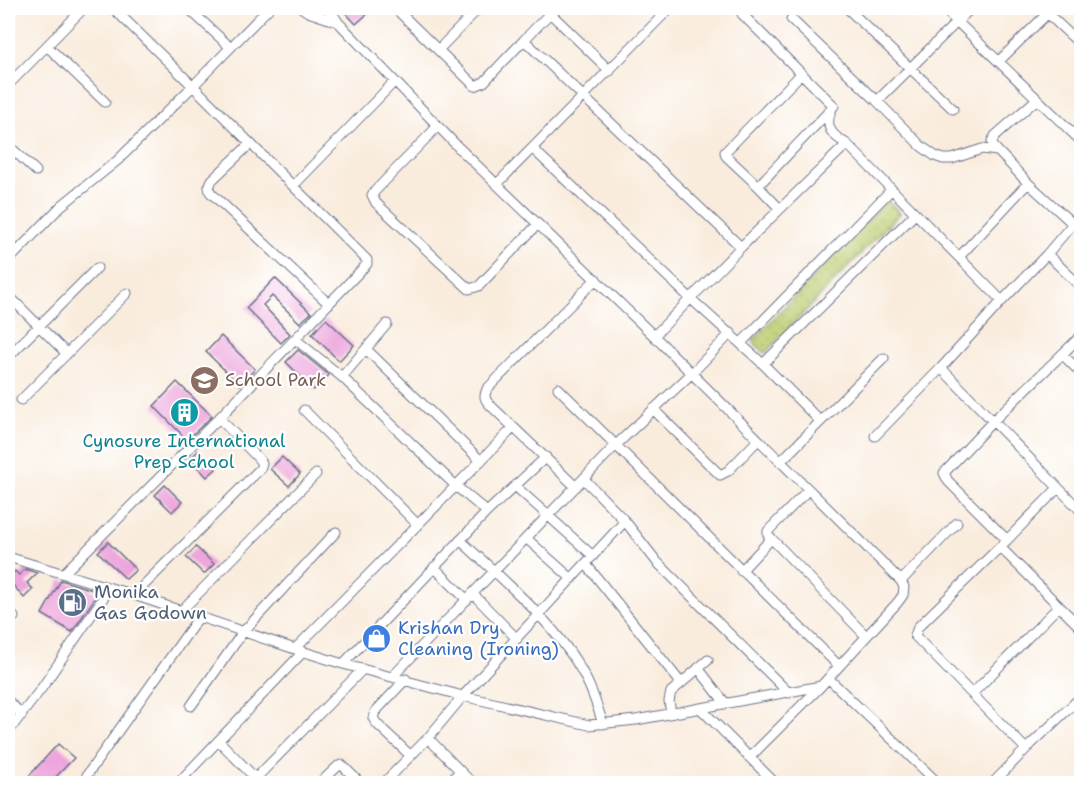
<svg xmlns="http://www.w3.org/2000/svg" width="1089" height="791" font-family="'Shantell Sans',sans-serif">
<defs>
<pattern id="park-dots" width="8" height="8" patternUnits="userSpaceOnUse" patternTransform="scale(1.5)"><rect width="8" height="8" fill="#bcce71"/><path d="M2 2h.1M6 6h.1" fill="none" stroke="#a1b164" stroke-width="1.8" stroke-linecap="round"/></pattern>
</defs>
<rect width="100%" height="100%" fill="#fff"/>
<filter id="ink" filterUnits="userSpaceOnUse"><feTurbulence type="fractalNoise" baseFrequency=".0167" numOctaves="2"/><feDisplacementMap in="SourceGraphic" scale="12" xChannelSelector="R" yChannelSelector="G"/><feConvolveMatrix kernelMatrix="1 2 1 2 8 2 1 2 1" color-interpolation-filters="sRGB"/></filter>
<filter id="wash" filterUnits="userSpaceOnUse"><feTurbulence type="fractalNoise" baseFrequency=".008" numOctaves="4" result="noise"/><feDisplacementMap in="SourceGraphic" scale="24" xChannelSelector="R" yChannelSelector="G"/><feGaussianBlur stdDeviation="1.35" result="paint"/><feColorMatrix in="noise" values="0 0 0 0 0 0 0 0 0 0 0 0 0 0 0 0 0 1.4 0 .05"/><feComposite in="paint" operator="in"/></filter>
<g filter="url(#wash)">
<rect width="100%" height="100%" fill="#f9ecdd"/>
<!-- park -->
<path fill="url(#park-dots)" stroke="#6c7e68" stroke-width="1.5" d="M887,200L900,213L765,353L752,341Z"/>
<g id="blocks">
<!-- building -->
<path fill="#eda5dc" d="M341,8H374L356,24Z
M275,278L311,313L300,323L272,296L263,305L290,334L281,343L246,308Z
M326,319L354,345L339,361L312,334Z
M221,336L255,369L240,385L206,352Z
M298,350L329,375L314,390L286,362Z
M177,382L212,416L187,440L154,406Z
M198,451L216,469L207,477L190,459Z
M282,457L300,474L289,486L270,469Z
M165,485L182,502L172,512L155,495Z
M108,542L136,570L126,579L98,552Z
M196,547L214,564L204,574L186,557Z
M25,569L37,573L27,583L33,589L24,598L8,579L15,571L19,575Z
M61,580L99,592L72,632L42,614Z
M58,744L74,758L50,783H35L28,777Z"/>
</g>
</g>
<g filter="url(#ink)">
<use href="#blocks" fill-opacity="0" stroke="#69718a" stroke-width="1.5"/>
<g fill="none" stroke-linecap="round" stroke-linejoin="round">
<defs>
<path id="minor" d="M188,8L230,47
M302,8L308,12L338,22
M329,8L338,22L458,147L654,336L741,247L847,144L1002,301L941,368L1082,512
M395,8L475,86L484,82L524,40L741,247
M743,8L742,14L834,106L758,186L780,209
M847,8L953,109
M943,8L1082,142
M550,13L610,71
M1047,13L1082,46
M791,19L877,101L921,146L935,156L943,159H952L982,149L997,151
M524,40L555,8
M47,46L105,102
M438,50L479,8
M999,61L1053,8
M8,85L84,8
M1037,99L995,136L992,141L993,146L1028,183L1072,223
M877,101L971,8
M831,111C824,128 833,136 847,144
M437,127L375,191L372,195L376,203L469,289L479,286L537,225
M250,144L212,180L209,187L210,192L329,304
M8,145L36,171
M533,149L690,298L763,364L820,421
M497,184L670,8
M293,186L394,82
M758,186L726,156L725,152L801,74
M1047,254L1082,213
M959,257L1028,183
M8,261L61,206L118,160L193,86L113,8
M8,295L67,354
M1002,301L1047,254L1082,288
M387,324L342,377L457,487L487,512
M295,339L342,377
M741,343L891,190
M366,349L481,461
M1062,354L1082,374
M8,357L97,268
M763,364L915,214
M558,388L839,666
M21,400L127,293
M653,409L720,475L728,471L758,440
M304,410L418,525
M875,436L941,368
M780,462L884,358
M515,486L593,556
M576,487L489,404C484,398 484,396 487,389L596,279
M1058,488L1007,540L948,481L944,473L993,421L1082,335
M808,490L768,531V535L866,636
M625,521L657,562L789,693
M526,538L572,579
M460,540C502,579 559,626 585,677C593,692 598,708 603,724
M1007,540L918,627L915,636L1026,749L1082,696
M1000,547L1082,629
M8,557L134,595L295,649L343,664L463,696L589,725L636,720L821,686L898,602L903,595L904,587L901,581L654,336
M586,564L681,683
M434,567L467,600
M741,571L771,539
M64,573L219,418L367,264V260L193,86L269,8
M901,581L957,523
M473,594L517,639
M134,595L260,469L262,463L257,457L219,418
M181,611L316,474
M8,612L14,617
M295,649L513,428
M343,664L487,512L546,457
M698,668L726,704
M393,676L615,446L692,373L731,333
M828,678L939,784
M406,679L375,712L373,718L377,724L411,756
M972,694L1059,606
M8,701L22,715
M191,706L243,632L336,532
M700,708L776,784
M671,713L669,701L671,692L708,660
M8,732L41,689L110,588
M428,738L473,784
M219,741L261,784
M750,757L821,686
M8,775L17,784
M87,775L199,617
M256,778L363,669
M177,784L303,652
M319,784L338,766L342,765L361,784
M383,784L428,738L463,696L625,521L584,479
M448,784L460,771
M992,784L1026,749
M1081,784L1082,783"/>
</defs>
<!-- minor casing -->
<use href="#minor" stroke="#69718a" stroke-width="11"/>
<!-- minor -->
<use href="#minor" stroke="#fff" stroke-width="9"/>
</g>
</g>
<!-- icons -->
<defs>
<symbol id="school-disc" viewBox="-11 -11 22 22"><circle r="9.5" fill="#8d6e63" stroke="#fff"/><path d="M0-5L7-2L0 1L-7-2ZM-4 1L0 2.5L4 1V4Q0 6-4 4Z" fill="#fff"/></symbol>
<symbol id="building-disc" viewBox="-11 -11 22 22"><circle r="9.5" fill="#0f9aa8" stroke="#fff"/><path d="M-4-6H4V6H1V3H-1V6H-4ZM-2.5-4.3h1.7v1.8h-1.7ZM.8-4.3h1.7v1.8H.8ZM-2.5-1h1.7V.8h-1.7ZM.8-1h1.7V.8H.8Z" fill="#fff"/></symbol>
<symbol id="fuel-disc" viewBox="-11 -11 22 22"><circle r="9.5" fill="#5c6f8a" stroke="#fff"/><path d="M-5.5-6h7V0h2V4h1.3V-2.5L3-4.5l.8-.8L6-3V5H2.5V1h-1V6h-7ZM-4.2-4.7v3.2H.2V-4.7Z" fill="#fff"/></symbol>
<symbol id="shop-disc" viewBox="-11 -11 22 22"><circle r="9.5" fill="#3f7fe0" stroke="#fff"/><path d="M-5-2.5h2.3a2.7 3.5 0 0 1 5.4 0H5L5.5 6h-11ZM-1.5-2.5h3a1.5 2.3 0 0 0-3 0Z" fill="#fff"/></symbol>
</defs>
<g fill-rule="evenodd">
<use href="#school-disc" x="188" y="364" width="33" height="33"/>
<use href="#building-disc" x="168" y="396" width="33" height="33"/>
<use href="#fuel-disc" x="56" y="586" width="33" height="33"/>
<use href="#shop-disc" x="360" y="622" width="33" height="33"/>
</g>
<g text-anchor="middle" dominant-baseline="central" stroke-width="4.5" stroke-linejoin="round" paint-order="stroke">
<!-- education labels -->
<g font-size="18" fill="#785e54" stroke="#fff" text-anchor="start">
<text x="225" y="380">School Park</text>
</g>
<!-- culture labels -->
<g font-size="18" fill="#0d838f" stroke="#fff">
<text x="184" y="441">Cynosure International<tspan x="184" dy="21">Prep School</tspan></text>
</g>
<!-- service labels -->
<g font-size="18" fill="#4e5e75" stroke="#fff" text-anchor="start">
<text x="94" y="592">Monika<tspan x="94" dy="21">Gas Godown</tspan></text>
</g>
<!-- shop labels -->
<g font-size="18" fill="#366cbe" stroke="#fff" text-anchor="start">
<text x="398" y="628">Krishan Dry<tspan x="398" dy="21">Cleaning (Ironing)</tspan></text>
</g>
</g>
<!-- margin -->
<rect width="1089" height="791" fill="none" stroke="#fff" stroke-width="30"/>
</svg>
